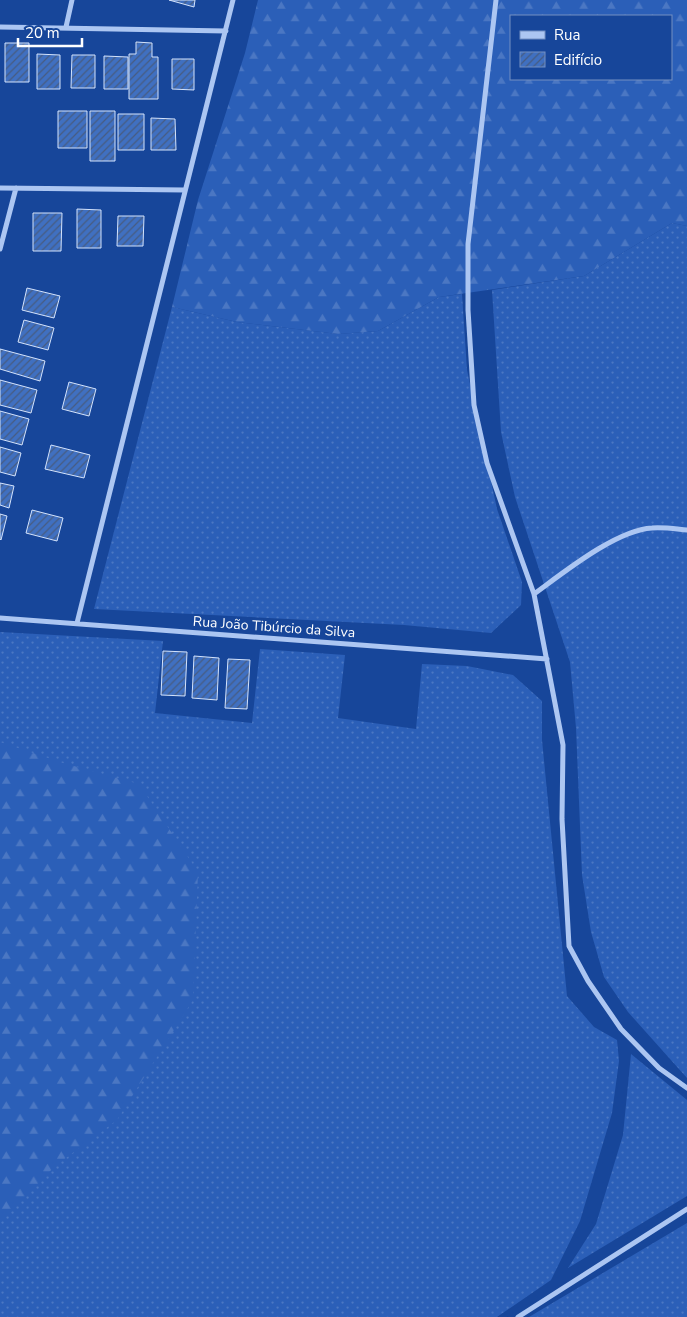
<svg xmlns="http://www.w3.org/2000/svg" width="687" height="1317" font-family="'Nunito Sans',sans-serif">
<defs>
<pattern id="grass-dots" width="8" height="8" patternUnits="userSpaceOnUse" patternTransform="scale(1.25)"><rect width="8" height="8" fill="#2b5fb8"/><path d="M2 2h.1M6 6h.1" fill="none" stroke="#4b77c3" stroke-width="1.8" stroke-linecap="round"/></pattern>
<pattern id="forest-firs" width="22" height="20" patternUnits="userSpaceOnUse" patternTransform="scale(1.25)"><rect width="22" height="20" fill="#2b5fb8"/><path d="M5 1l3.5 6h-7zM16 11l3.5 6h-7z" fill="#4b77c3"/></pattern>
<pattern id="building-hatch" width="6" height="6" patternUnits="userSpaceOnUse" patternTransform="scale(1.25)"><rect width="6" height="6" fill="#4070c1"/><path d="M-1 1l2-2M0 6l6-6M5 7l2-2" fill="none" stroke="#475c81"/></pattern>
</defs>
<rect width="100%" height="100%" fill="#17469a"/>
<!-- grass -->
<path fill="url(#grass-dots)" d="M672,223L687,226V1078L628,1012L604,977L591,932L582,875L576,728L570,662L515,497L501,432L492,290L584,276Z
M462,294L467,370L497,509L522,582L521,605L491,633L404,625L94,609L172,307L237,322L338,334L378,331L439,297Z
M0,632L163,641L155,713L252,723L260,649L345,655L338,718L416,729L422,664L467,666L513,675L542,701V740L567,996L594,1027L617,1040L619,1061L612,1113L580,1221L551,1280L497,1317H0Z
M631,1054L687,1100V1196L568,1268L596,1224L623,1135Z
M687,1223V1317H529Z"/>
<!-- forest -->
<path fill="url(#forest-firs)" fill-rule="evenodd" d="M258,0H687V226L672,223L584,276L439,297L378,331L338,334L237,322L172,307L198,200L245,53ZM511,16H671V79H511Z
M0,742L63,763L139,784L198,872L193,1000L117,1120L55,1166L0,1223Z"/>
<!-- building -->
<path fill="url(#building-hatch)" stroke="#d4e3fc" d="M169,0H195L194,7Z
M136,42L152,43V57H158V99H129V54H136Z
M5,43H29V82H5Z
M37,54L60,55V89H37Z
M72,55H95V88H71Z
M104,56L128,57V89H104Z
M172,59H194V90L172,89Z
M58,111H87V148H58Z
M90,111H115V161H90Z
M118,114H144V150H118Z
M151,118L175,119L176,150H151Z
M77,209L101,210V248H77Z
M33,213H62L61,251H33Z
M118,216H144L143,246H117Z
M27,288L60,296L54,318L22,310Z
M24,320L54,328L48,350L18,342Z
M0,349L45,361L40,381L0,369Z
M0,380L37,390L31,413L0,405Z
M69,382L96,389L89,416L62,409Z
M0,411L29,419L22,445L0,439Z
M51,445L90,455L84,478L45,469Z
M0,447L21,453L15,476L0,472Z
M0,483L14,486L9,508L0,505Z
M32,510L63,518L57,541L26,533Z
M0,514L7,516L1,540L0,539Z
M163,651L187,652L185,696L161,695Z
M194,656L219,658L217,700L192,698Z
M228,659L250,660L247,709L225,708Z"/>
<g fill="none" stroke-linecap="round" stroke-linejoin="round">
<!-- minor -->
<path stroke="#acc6f2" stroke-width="5" d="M496,0L468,244V310L474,405L487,463L534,594L563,745L562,819L569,946L588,981L621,1029L659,1068L687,1088
M0,27L226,31
M66,27L72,0
M0,188L185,190
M0,249L16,188
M534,594C563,573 616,530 652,528C663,527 676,529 687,530
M0,618L547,659
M77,623L233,0
M518,1317L687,1209"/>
</g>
<g text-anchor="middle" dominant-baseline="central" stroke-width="4" stroke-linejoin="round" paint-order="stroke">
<!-- street labels -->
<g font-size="14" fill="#fff" stroke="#17469a">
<text transform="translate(274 627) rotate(4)">Rua João Tibúrcio da Silva</text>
</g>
</g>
<!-- legend -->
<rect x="510" y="15" width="162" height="65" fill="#17469a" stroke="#7490c2"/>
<rect x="520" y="31" width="25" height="8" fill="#acc6f2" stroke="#7490c2"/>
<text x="554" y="40" font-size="15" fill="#ffffff">Rua</text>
<rect x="520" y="52" width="25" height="15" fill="url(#building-hatch)" stroke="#7490c2"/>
<text x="554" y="65" font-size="15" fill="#ffffff">Edifício</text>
<!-- scale -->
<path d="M18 38v8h64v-8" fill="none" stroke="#ffffff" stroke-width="2.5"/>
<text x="25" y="38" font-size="15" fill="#ffffff" stroke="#17469a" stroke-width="4" paint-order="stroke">20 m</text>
</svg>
